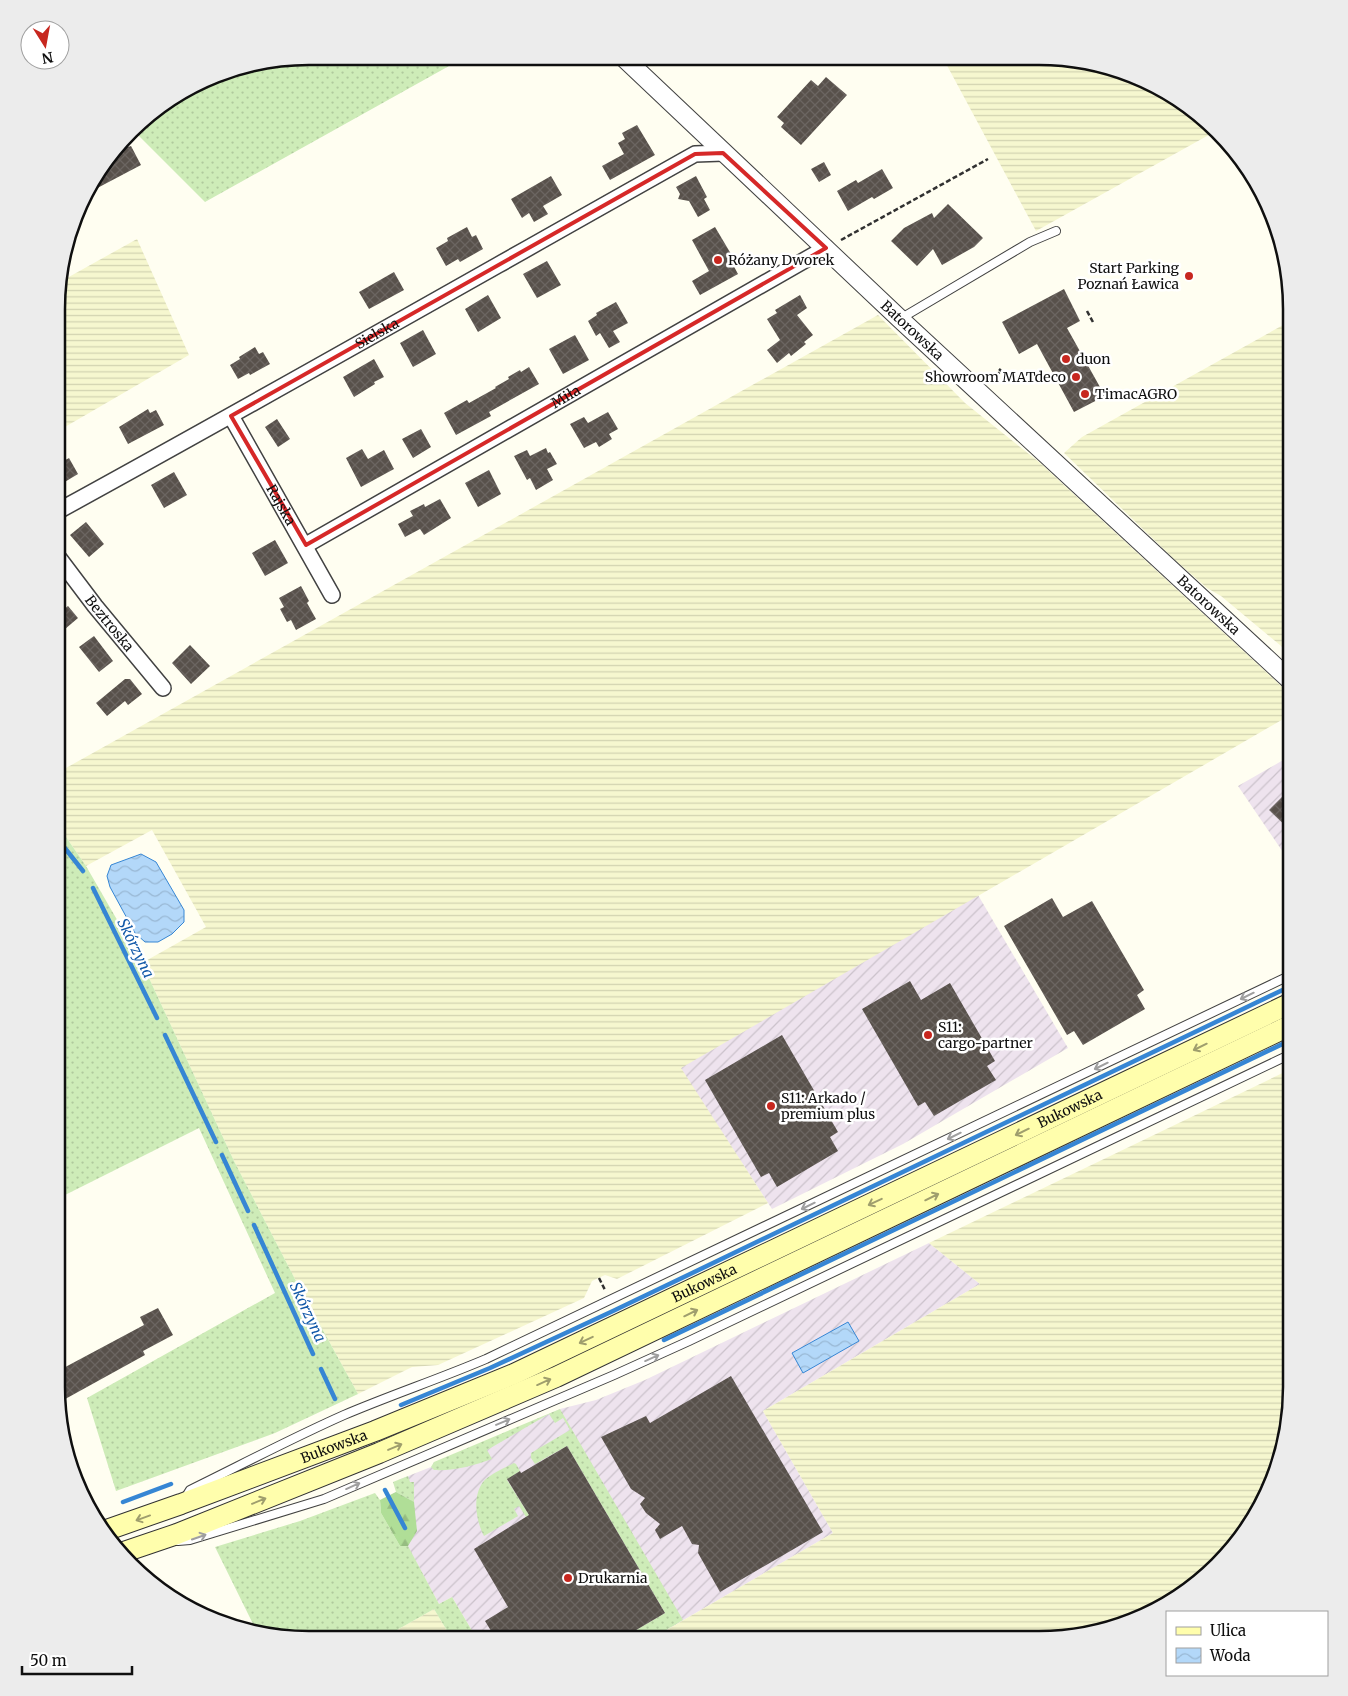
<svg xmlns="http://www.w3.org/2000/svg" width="1348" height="1696" font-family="Merriweather,serif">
<defs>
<pattern id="industrial-furrows" width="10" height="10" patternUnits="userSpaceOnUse" patternTransform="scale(1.25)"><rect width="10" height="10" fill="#eee3ee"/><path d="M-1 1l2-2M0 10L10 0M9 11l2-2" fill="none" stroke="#cbc2cb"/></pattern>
<pattern id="farmland-rules" width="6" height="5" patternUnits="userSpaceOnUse" patternTransform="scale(1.25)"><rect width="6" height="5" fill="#f6f7cf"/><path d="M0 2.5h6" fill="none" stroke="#d2d3b1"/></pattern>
<pattern id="grass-dots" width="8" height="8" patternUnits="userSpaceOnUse" patternTransform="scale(1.25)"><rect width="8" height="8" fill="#ceecb8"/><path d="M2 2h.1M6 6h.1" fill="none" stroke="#b0c99d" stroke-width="1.8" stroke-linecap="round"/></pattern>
<pattern id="forest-firs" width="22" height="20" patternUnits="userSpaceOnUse" patternTransform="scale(1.25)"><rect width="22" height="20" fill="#b0de97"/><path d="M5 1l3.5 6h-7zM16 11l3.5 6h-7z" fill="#96bd81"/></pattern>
<pattern id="water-waves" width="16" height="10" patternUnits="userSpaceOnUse" patternTransform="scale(1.25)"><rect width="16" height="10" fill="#b3d8f9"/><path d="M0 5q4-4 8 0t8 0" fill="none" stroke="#99b8d4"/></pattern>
<pattern id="building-cross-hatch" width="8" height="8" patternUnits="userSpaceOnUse" patternTransform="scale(1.25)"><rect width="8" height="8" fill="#58514b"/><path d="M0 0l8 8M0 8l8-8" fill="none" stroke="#6b6561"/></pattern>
</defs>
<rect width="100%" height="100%" fill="#fffef1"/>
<!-- industrial -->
<path fill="url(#industrial-furrows)" d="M1292,755L1291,864L1238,786Z
M978,895L1068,1048L903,1144L772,1209L680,1068Z
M929,1243L980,1284L763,1411L833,1533L651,1639H477L452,1597L439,1604L382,1499L396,1492L398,1480L431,1467L560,1409L596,1400L645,1380Z"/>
<!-- farmland -->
<path fill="url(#farmland-rules)" d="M440,57H465L449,66Z
M943,58H1073L1136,75L1180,99L1216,131L1036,231Z
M137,239L189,355L58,431V283Z
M878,315L965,403L1039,462L1292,696V714L681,1068L768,1203L617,1279L605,1275L592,1281L584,1298L438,1365L412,1367L358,1394L297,1283L234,1161L142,963L206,927L152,830L86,866L57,824V773Z
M1292,320V655L1221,596L1207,588L1175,560L1064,453L1082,437Z
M1291,1069V1404L1278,1468L1249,1527L1206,1577L1165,1606L1105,1631L1056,1639H651L833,1533L763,1411L980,1284L929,1243Z
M434,1609L452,1639H381Z"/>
<!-- grass -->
<path fill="url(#grass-dots)" d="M309,56L440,57L449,66L205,202L133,130L142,119L227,70Z
M57,824L86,866L142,963L234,1161L297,1283L358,1394L275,1433L116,1491L87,1398L275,1293L199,1128L57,1199Z
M560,1409L683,1620L651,1639H621L665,1613L567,1446L535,1464L531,1458V1453L570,1430L563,1418L555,1423L549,1414L487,1450L492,1459C472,1466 455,1471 434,1470L431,1467L434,1462Z
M514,1463L516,1464L520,1471L507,1480L529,1515L526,1517L519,1506L514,1509L518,1516L484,1536C476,1521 472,1497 483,1482C490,1474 505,1468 514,1463Z
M408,1476L410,1482H414V1502L396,1492L393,1482Z
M375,1493L380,1500L381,1513L400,1546H408L439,1604L452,1597L477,1639H452L434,1609L381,1639H292L257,1632L215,1547L300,1521Z"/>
<!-- forest -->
<path fill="url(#forest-firs)" d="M396,1492L414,1502L417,1531L408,1546H400L381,1513L380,1500Z"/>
<!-- water -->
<path fill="url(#water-waves)" stroke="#3686d4" d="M141,854L156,862L184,910V922L172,934L158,942H145L135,933L110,887L107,876L111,865Z
M848,1322L859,1341L803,1373L792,1353Z"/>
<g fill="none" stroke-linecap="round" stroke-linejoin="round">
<!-- stream -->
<path stroke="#3686d4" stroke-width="4.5" d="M60,842L83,871
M93,888L157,1018
M165,1035L216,1142
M222,1155L248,1211
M254,1225L313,1354
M664,1340L1291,1040
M321,1369L335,1399
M401,1405L490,1368L613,1311L1291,986
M385,1490L405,1528
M123,1502L171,1484"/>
</g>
<!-- building -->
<path fill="url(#building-cross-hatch)" d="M826,77L847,95L801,145L781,127L784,123L777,117L811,80L818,86Z
M637,125L655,155L610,180L602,166L624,154L618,143L625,139L622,133Z
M124,141L128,147L131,146L141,165L86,194L90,183Z
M824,162L831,175L819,182L811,169Z
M882,169L893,188L874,199L872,197L848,211L837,191L856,180L858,183Z
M551,176L562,195L543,206L548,214L534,222L529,213L522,218L511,199Z
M696,176L707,197L704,199L710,210L698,217L689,201L678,199L680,194L676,187Z
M948,204L983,238L974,247L942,265L933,249L917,266L891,241L904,228L932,213L934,218Z
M467,227L472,237L476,235L483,249L460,262L458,259L446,266L436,248L448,241L447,238Z
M715,227L734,259L731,261L738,274L700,295L692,281L709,271L692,240Z
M547,261L561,285L537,298L523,274Z
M394,272L404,290L369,309L359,292Z
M1064,289L1080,321L1067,328L1105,396L1074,412L1037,344L1019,354L1002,322Z
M488,295L501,318L478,332L465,309Z
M800,295L807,308L797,315L813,335L804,342L806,344L791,356L789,353L777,363L767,350L780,340L767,319L777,313L775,310Z
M616,302L628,323L613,331L620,342L609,348L600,333L596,336L588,321L597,315L596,313Z
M423,330L436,354L413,367L400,343Z
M575,335L589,360L563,374L549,349Z
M255,347L259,354L263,352L270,364L250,375L249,373L238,379L230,365L240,359L239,357Z
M374,359L384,377L374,382L375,384L354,397L343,377Z
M529,367L539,384L489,412L491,416L456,435L444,413L467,400L469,403L496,388L495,387L509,379L508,377L520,370L521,372Z
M148,409L150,413L156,410L164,425L128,444L119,427Z
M608,412L618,429L609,434L612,439L599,447L596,442L584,448L570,424L584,417L588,423Z
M277,419L290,439L278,447L265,427Z
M421,429L431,447L413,458L402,439Z
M546,448L548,453L550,452L557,464L547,469L553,480L536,490L530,478L527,480L514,456L527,450L530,456Z
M362,449L368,459L384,450L394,469L361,487L346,458Z
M69,458L78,474L58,486V464Z
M489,470L501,494L478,507L465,483Z
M174,472L187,495L164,508L151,485Z
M440,499L451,518L424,535L420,529L405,537L398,524L413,516L410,511L424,504L425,507Z
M86,522L104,544L89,557L70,535Z
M275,540L288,563L265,576L252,553Z
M301,586L309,601L307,603L316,619L296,630L291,620L287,622L280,609L284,607L279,598Z
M68,606L78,618L58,635V614Z
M94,636L113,661L99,672L79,647Z
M190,645L210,666L191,684L172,663Z
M125,679H130L142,694L128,705L125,701L107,716L96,703Z
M1292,787V832L1269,810Z
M1052,898L1063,917L1092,901L1144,990L1137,995L1145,1009L1083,1045L1074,1031L1067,1035L1004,926Z
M910,981L921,1000L950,983L995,1061L987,1066L996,1080L934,1116L925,1102L918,1106L862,1009Z
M782,1035L838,1132L830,1137L838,1151L777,1187L769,1173L761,1177L705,1080Z
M158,1308L173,1335L143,1351L145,1355L58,1403L56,1372L144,1325L140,1317Z
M731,1376L823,1532L720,1592L698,1553L699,1545L692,1544L682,1526L660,1539L655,1530L660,1524L646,1513L640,1504L645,1498L631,1489L601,1437L646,1416L650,1423Z
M567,1446L665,1613L621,1639H496L485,1621L508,1607L474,1549L529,1515L507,1479L520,1471L521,1473Z"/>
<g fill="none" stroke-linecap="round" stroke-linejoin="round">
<defs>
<path id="service" d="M900,319L1030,242L1056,231
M185,1498L190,1490C241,1465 292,1438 344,1415C391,1395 439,1379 486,1359L1291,975
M178,1541L190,1540L324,1499L614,1375L689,1341L1291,1054"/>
<g id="minor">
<path id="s1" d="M231,416L332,595"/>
<path id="s2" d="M58,511C272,394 483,273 695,154L723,153"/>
<path id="s3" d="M306,545L826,248"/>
<path id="s4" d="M58,557L95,606L163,688"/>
</g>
<g id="tertiary">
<path id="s5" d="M623,57L900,319L1292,682"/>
</g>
<g id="secondary">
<path id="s6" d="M104,1531L181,1504L375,1431L514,1374L1291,1003"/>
<path d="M121,1553L177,1534L379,1453L556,1377L1291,1025"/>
</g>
</defs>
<!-- service casing -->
<use href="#service" stroke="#424242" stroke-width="10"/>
<!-- minor casing -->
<use href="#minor" stroke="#424242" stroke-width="18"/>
<!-- tertiary casing -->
<use href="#tertiary" stroke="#424242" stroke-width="20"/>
<!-- secondary casing -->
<use href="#secondary" stroke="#313131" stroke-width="22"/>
<!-- path -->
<path stroke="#313131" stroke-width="2.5" stroke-dasharray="5 2.5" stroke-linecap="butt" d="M841,240L988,159
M1087,311L1094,324
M999,369L1009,378
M989,379L1002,371
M599,1278L605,1290"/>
<!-- service -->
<use href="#service" stroke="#fff" stroke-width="8"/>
<!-- minor -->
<use href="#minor" stroke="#fff" stroke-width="15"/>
<!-- tertiary -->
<use href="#tertiary" stroke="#fff" stroke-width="18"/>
<!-- secondary -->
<use href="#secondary" stroke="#fffeac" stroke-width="20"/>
</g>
<!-- one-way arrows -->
<defs><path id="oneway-shaft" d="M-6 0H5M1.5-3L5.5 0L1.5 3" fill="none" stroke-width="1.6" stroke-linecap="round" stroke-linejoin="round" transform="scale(1.25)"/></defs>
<g stroke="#9f9f9f">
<use href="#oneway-shaft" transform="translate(1247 996) rotate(154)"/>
<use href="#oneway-shaft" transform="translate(1101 1066) rotate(154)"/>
<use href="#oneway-shaft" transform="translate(954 1136) rotate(154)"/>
<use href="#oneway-shaft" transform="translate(808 1206) rotate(154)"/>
<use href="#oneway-shaft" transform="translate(652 1358) rotate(-24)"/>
<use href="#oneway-shaft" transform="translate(503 1422) rotate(-23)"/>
<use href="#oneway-shaft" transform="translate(353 1486) rotate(-24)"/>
<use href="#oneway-shaft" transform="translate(199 1537) rotate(-19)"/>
</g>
<g stroke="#9f9e6d">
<use href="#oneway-shaft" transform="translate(1200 1047) rotate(154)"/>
<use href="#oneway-shaft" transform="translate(1022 1132) rotate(154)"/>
<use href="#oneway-shaft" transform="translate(932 1197) rotate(-26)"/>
<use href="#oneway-shaft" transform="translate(875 1202) rotate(155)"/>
<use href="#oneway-shaft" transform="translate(691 1313) rotate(-26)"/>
<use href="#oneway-shaft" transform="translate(586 1340) rotate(155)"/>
<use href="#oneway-shaft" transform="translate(544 1382) rotate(-24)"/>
<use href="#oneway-shaft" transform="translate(395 1447) rotate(-23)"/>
<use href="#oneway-shaft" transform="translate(259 1501) rotate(-22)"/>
<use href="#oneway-shaft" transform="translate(143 1518) rotate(160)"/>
</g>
<!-- marked area -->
<path fill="none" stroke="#d62828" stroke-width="4" stroke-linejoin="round" d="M723,153L826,248L306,545L231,416L695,154Z"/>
<!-- markers -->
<g fill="#c7271f" stroke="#fff" stroke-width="2">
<circle cx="718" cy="260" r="5"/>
<circle cx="1189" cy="276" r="5"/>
<circle cx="1066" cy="359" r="5"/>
<circle cx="1076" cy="377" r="5"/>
<circle cx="1085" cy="394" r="5"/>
<circle cx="928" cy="1035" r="5"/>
<circle cx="771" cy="1106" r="5"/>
<circle cx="568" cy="1578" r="5"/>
</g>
<g text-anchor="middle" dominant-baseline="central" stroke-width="5" stroke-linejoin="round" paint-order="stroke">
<!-- poi labels -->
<g font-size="14" fill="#0f0f0f" stroke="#fff" text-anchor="start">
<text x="728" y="260">Różany Dworek</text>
<text x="1179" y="268" text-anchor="end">Start Parking<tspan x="1179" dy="16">Poznań Ławica</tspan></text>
<text x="1076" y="359">duon</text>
<text x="1066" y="377" text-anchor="end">Showroom MATdeco</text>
<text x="1095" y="394">TimacAGRO</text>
<text x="938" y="1027">S11:<tspan x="938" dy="16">cargo-partner</tspan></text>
<text x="781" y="1098">S11: Arkado /<tspan x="781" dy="16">premium plus</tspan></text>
<text x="578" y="1578">Drukarnia</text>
</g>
<!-- street labels -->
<g font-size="14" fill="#0f0f0f" stroke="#fff">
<text stroke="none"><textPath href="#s5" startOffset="398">Batorowska</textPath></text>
<text stroke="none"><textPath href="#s2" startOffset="365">Sielska</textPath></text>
<text stroke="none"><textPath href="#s3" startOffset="299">Miła</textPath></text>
<text stroke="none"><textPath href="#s1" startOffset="102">Rajska</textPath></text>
<text stroke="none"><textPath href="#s5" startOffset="802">Batorowska</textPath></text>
<text stroke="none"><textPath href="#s4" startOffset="84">Beztroska</textPath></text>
<text stroke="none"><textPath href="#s6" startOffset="1055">Bukowska</textPath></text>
<text stroke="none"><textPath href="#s6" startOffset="650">Bukowska</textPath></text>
<text stroke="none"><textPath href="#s6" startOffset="245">Bukowska</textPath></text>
</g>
<!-- water labels -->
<g font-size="15" font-style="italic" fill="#1158a8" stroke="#fff">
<text transform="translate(136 948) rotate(64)">Skórzyna</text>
<text transform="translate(308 1312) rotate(65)">Skórzyna</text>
</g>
</g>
<!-- crop -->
<path d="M0 0H1348V1696H0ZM309 65H1039A244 244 0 0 1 1283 309V1387A244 244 0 0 1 1039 1631H309A244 244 0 0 1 65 1387V309A244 244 0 0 1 309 65Z" fill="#ececec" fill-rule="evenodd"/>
<path fill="none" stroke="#0f0f0f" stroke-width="2.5" d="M309 65H1039A244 244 0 0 1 1283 309V1387A244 244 0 0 1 1039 1631H309A244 244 0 0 1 65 1387V309A244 244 0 0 1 309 65Z"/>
<!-- legend -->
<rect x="1166" y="1611" width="162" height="65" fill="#ffffff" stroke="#9f9f9f"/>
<rect x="1176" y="1627" width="25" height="8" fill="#fffeac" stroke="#9f9f9f"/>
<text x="1210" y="1636" font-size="15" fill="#0f0f0f">Ulica</text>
<rect x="1176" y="1648" width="25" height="15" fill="url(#water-waves)" stroke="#9f9f9f"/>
<text x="1210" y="1661" font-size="15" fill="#0f0f0f">Woda</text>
<!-- north arrow -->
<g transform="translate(45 45) rotate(169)"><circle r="24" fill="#ffffff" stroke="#9f9f9f"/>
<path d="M0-4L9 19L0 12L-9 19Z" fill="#c7271f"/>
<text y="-8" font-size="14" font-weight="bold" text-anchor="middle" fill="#0f0f0f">N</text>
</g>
<!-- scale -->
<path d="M22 1666v8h110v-8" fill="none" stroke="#0f0f0f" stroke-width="2.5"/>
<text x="30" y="1666" font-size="15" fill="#0f0f0f" stroke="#ffffff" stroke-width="4" paint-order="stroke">50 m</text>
</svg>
